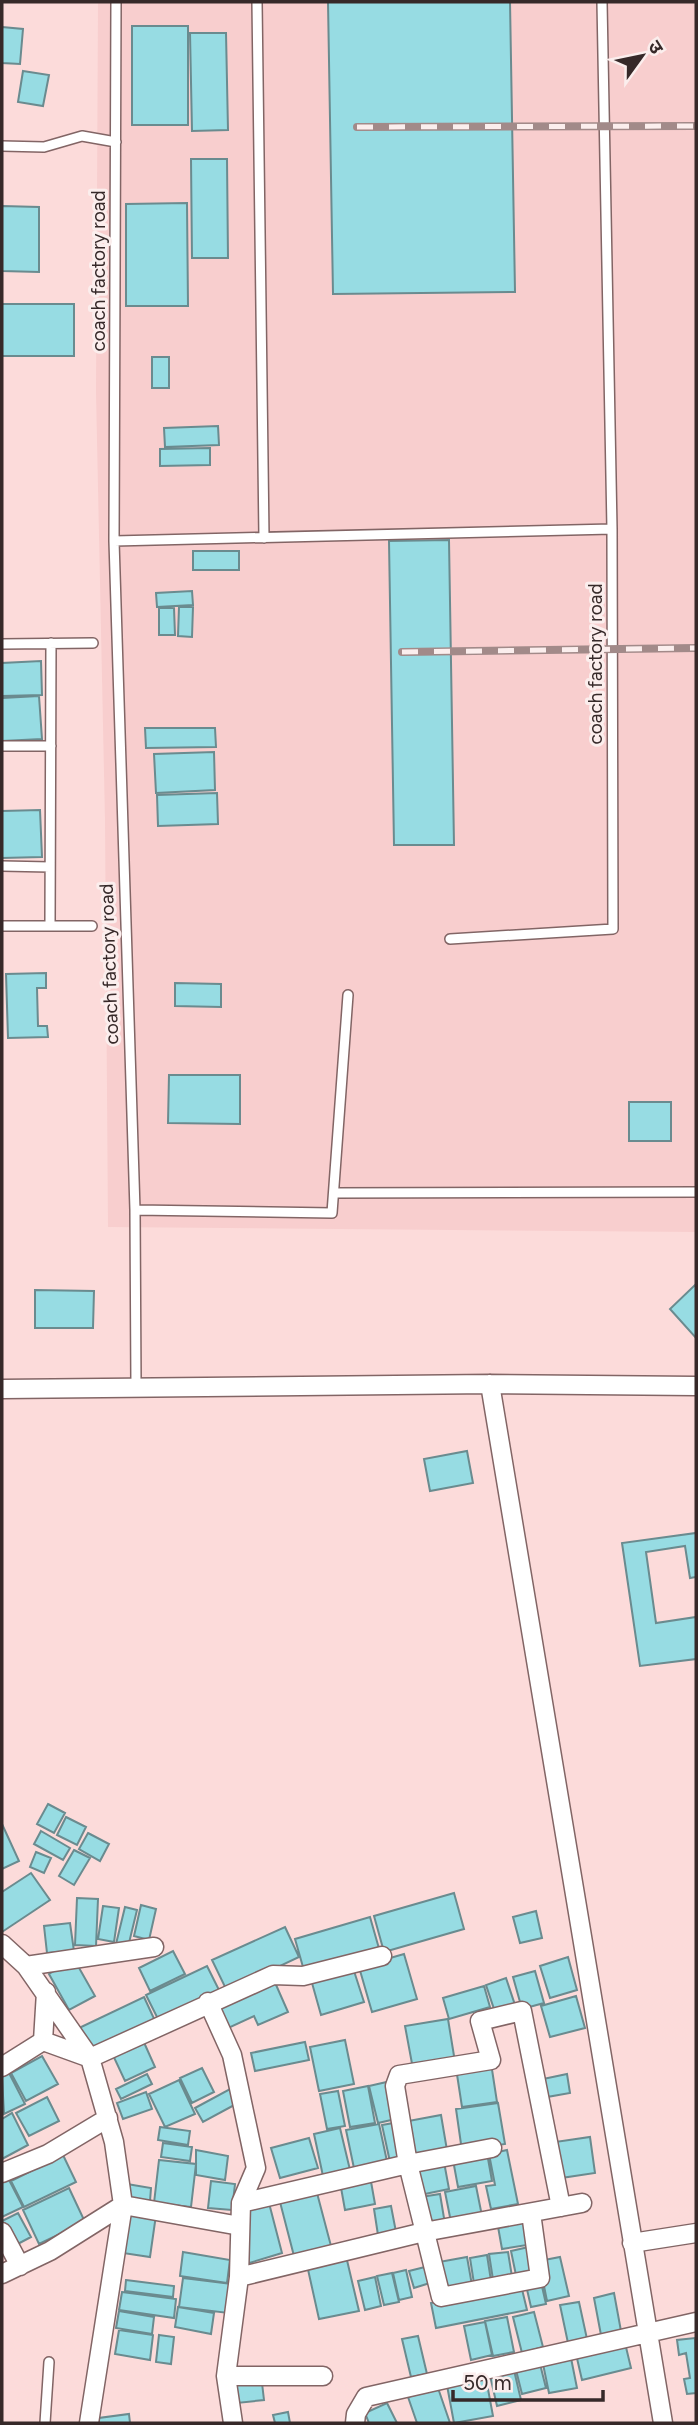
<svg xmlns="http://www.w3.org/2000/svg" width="698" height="2425" font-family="Figtree,'Noto Sans Devanagari',sans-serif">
<rect width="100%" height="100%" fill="#fcdbda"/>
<!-- built -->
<path fill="#f8cece" d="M98,2H696V1232L108,1227L105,820L96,392Z"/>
<!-- building -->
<path fill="#97dce3" stroke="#6a8b8f" stroke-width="2" d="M328,2H510L515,292L333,294Z
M132,26H188V125H132Z
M2,27L23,29L20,64L2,63Z
M190,33H226L228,130L192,131Z
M23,71L49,75L43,106L18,102Z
M191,159H227L228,258H192Z
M187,203L188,306H126V204Z
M2,206L39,207V272L2,271Z
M2,304H74V356H2Z
M152,357H169V388H152Z
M218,426L219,445L165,447L164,428Z
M210,448V465L160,466V449Z
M449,540L454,845H394L389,541Z
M193,551H239V570H193Z
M192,591L193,605L157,607L156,593Z
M179,607H193L192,637L178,636Z
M159,608H174L175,635H159Z
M41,661L42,695L2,696V663Z
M39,696L42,739L2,741V698Z
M145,728H215L216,747L146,748Z
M214,752L215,790L156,793L154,754Z
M217,793L218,824L158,826L157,795Z
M40,810L42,857L2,858V811Z
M46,973V988H37L38,1026H47L48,1037L8,1038L6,974Z
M175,983L221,984V1007L175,1006Z
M169,1075H240V1124L168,1123Z
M629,1102H671V1141H629Z
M696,1284V1338L670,1309Z
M35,1290L94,1291L93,1328H35Z
M467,1451L473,1483L430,1491L424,1459Z
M696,1533V1577L690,1578L685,1546L646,1552L656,1623L696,1617V1659L640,1666L622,1543Z
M48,1804L65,1813L54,1833L37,1824Z
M66,1817L86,1827L77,1845L57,1835Z
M2,1824L19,1861L2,1869Z
M41,1831L70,1848L63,1860L34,1844Z
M88,1833L109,1844L100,1861L79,1849Z
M74,1850L90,1858L74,1885L59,1876Z
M36,1852L51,1858L44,1873L30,1867Z
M31,1873L50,1900L2,1932V1892Z
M454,1893L464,1929L384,1952L374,1916Z
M77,1898L98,1899L96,1946L75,1945Z
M141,1905L156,1909L149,1940L134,1936Z
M103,1906L119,1908L114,1942L98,1939Z
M125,1907L137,1910L128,1947L116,1944Z
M536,1911L542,1938L520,1943L513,1917Z
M370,1917L380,1952L305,1974L295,1939Z
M70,1923L74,1951L47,1953L44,1926Z
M285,1927L299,1957L227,1991L212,1960Z
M173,1951L185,1974L150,1991L139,1968Z
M404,1954L417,1999L372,2012L359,1967Z
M568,1957L577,1990L550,1998L540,1966Z
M74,1959L95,1996L69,2010L49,1974Z
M207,1966L221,1994L160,2023L146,1995Z
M354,1971L364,2002L321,2015L312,1983Z
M535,1971L544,2003L522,2009L513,1977Z
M273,1978L288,2012L258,2025L254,2016L224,2030L213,2005Z
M506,1978L516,2008L496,2015L486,1985Z
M484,1986L490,2007L449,2019L443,1998Z
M576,1996L585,2028L550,2037L541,2006Z
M144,1997L156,2023L91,2054L79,2028Z
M448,2019L455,2062L413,2069L405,2026Z
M142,2038L155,2067L125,2081L111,2051Z
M345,2040L354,2084L319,2091L310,2047Z
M305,2042L309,2060L255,2071L251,2053Z
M42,2056L58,2084L26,2101L11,2073Z
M491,2063L497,2102L462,2107L456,2068Z
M202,2068L214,2092L192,2103L180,2078Z
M9,2073L25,2104L4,2114L2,2077Z
M147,2074L152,2084L121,2099L116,2089Z
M567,2074L570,2093L547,2097L543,2079Z
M179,2080L195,2114L165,2127L149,2094Z
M391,2081L400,2118L378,2123L369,2086Z
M368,2086L375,2123L350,2127L343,2091Z
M230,2089L238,2103L203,2122L195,2108Z
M338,2091L345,2126L327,2129L320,2094Z
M146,2092L152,2109L123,2119L117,2103Z
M47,2097L59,2121L29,2136L16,2113Z
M498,2103L505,2144L462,2151L456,2109Z
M12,2113L28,2145L2,2159V2119Z
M441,2115L448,2156L410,2162L403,2122Z
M399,2122L407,2159L390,2162L382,2125Z
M379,2124L388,2166L355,2173L346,2130Z
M160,2127L190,2131L188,2145L158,2140Z
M340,2128L350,2170L323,2176L314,2134Z
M590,2137L595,2173L561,2178L555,2142Z
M309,2138L318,2168L280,2178L271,2148Z
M163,2143L192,2147L190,2161L161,2157Z
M196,2150L228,2156L225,2180L196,2175Z
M507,2150L518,2204L491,2209L486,2186L495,2185L489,2154Z
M487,2153L492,2181L458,2187L453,2160Z
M63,2155L76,2182L24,2207L11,2181Z
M159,2160L196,2164L191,2207L154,2203Z
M444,2162L449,2189L420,2195L415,2168Z
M7,2176L23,2207L2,2217V2179Z
M370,2176L375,2204L345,2210L340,2182Z
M211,2181L235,2184L232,2210L208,2208Z
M127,2184L151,2188L150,2201L125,2197Z
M476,2186L482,2216L451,2222L445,2192Z
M69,2188L85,2222L39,2244L23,2210Z
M317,2193L331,2246L294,2256L280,2202Z
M440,2194L445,2224L427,2227L421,2197Z
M269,2203L282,2253L246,2264L250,2208Z
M391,2206L396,2232L378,2235L374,2209Z
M129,2212L156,2215L150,2257L123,2253Z
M18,2213L31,2237L12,2247L2,2221Z
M523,2217L527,2245L502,2249L497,2221Z
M533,2246L539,2276L517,2280L511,2251Z
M183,2252L230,2260L227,2283L180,2276Z
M508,2252L513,2283L494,2286L489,2254Z
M487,2255L492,2287L475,2290L470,2258Z
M346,2256L359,2311L319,2319L307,2265Z
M467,2257L473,2291L444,2295L439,2262Z
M560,2257L569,2296L547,2301L539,2261Z
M429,2266L433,2282L414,2288L409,2271Z
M406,2270L412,2297L399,2300L393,2273Z
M392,2273L399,2302L384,2305L377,2276Z
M375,2277L381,2306L365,2310L358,2281Z
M183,2278L232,2284L228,2313L179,2307Z
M126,2280L174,2286L173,2297L125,2291Z
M541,2282L546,2304L531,2307L526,2285Z
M521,2285L527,2310L436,2328L431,2303Z
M122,2292L176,2299L174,2318L119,2310Z
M614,2293L621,2331L601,2335L594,2298Z
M579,2302L587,2339L568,2343L560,2305Z
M178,2307L214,2313L211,2334L175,2327Z
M119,2311L154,2317L152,2334L116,2328Z
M534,2312L543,2347L522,2353L513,2317Z
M507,2317L514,2352L493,2356L485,2321Z
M485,2322L492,2355L471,2360L464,2326Z
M119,2330L153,2335L150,2360L115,2354Z
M159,2335L174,2337L171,2364L156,2362Z
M418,2336L427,2374L411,2377L402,2339Z
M695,2338L696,2393L687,2394L684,2379L690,2378L686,2353L679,2355L677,2340Z
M625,2343L631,2368L582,2380L576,2354Z
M571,2358L577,2388L549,2393L543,2364Z
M539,2360L546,2388L522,2394L515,2366Z
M513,2366L521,2400L497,2406L489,2371Z
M485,2373L493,2416L454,2423L446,2380Z
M262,2383L264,2400L237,2403L236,2385Z
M438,2388L450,2423H417L408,2397Z
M387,2403L397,2423H369L365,2413Z
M288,2412L290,2423H275L273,2415Z
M129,2414L130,2423H99V2418Z"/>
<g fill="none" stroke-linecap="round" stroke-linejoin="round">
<defs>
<path id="service" d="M116,2L114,541L135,1210L136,1386
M257,2L264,538
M2,146L44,147L82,136L116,142
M114,541L612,529
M2,644L93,643
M2,746H51
M2,866L50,867
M50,924L51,643
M2,926H92
M450,939L613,929L612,529L602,2
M334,1193L696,1192
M135,1210L332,1213L348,995
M45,2423L49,2362"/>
<path id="minor" d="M490,1384L663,2423
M2,1389L490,1384L696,1386
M2,1944L26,1966L90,2058L114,2142L123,2205L89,2423
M26,1966L154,1947
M208,2002L232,2055L256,2168L241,2203L239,2277L226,2376L233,2423
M43,2041L90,2058L273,1975L303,1976L382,1956
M43,2041L46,1992
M2,2067L43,2041
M2,2173L48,2154L108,2118
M241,2203L408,2164L492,2148
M531,2213L540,2278L441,2297L408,2164L395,2086L399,2075L491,2060L480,2021L522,2011L561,2207
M2,2232L20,2266
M632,2243L696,2233
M2,2274L50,2251L123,2205L240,2226
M239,2277L424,2232L582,2203
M226,2376H323
M355,2423L356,2414L366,2397L696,2322"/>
</defs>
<!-- service casing -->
<use href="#service" stroke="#826565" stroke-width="12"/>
<!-- minor casing -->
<use href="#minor" stroke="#826565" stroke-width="21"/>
<!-- service -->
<use href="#service" stroke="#fff" stroke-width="9"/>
<!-- minor -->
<use href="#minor" stroke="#fff" stroke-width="18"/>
<defs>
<path id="rail" d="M357,127L696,126
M402,652L696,648"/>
</defs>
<!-- rail casing -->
<use href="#rail" stroke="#a28a89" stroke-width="8"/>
<!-- rail -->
<use href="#rail" stroke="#fbeeed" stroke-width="5" stroke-dasharray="16" stroke-linecap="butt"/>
</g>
<g text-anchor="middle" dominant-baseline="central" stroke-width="6" stroke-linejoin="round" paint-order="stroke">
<!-- street labels -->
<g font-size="19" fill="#362929" stroke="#fbeeed">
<text transform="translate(98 271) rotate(-90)">coach factory road</text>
<text transform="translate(595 664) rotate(-90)">coach factory road</text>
<text transform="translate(109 964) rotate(-92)">coach factory road</text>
</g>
</g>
<!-- border -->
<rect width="698" height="2425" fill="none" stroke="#362929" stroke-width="7"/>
<!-- north arrow -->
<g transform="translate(642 56) rotate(57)" stroke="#fbeeed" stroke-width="5" paint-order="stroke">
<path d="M0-5L12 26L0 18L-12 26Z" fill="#362929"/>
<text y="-10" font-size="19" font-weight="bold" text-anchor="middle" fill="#362929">उ</text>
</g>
<!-- scale -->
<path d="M453 2390v10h150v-10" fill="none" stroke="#362929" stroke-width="3.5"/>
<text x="463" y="2390" font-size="21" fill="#362929" stroke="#fbeeed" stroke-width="5" paint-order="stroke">50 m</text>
</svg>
